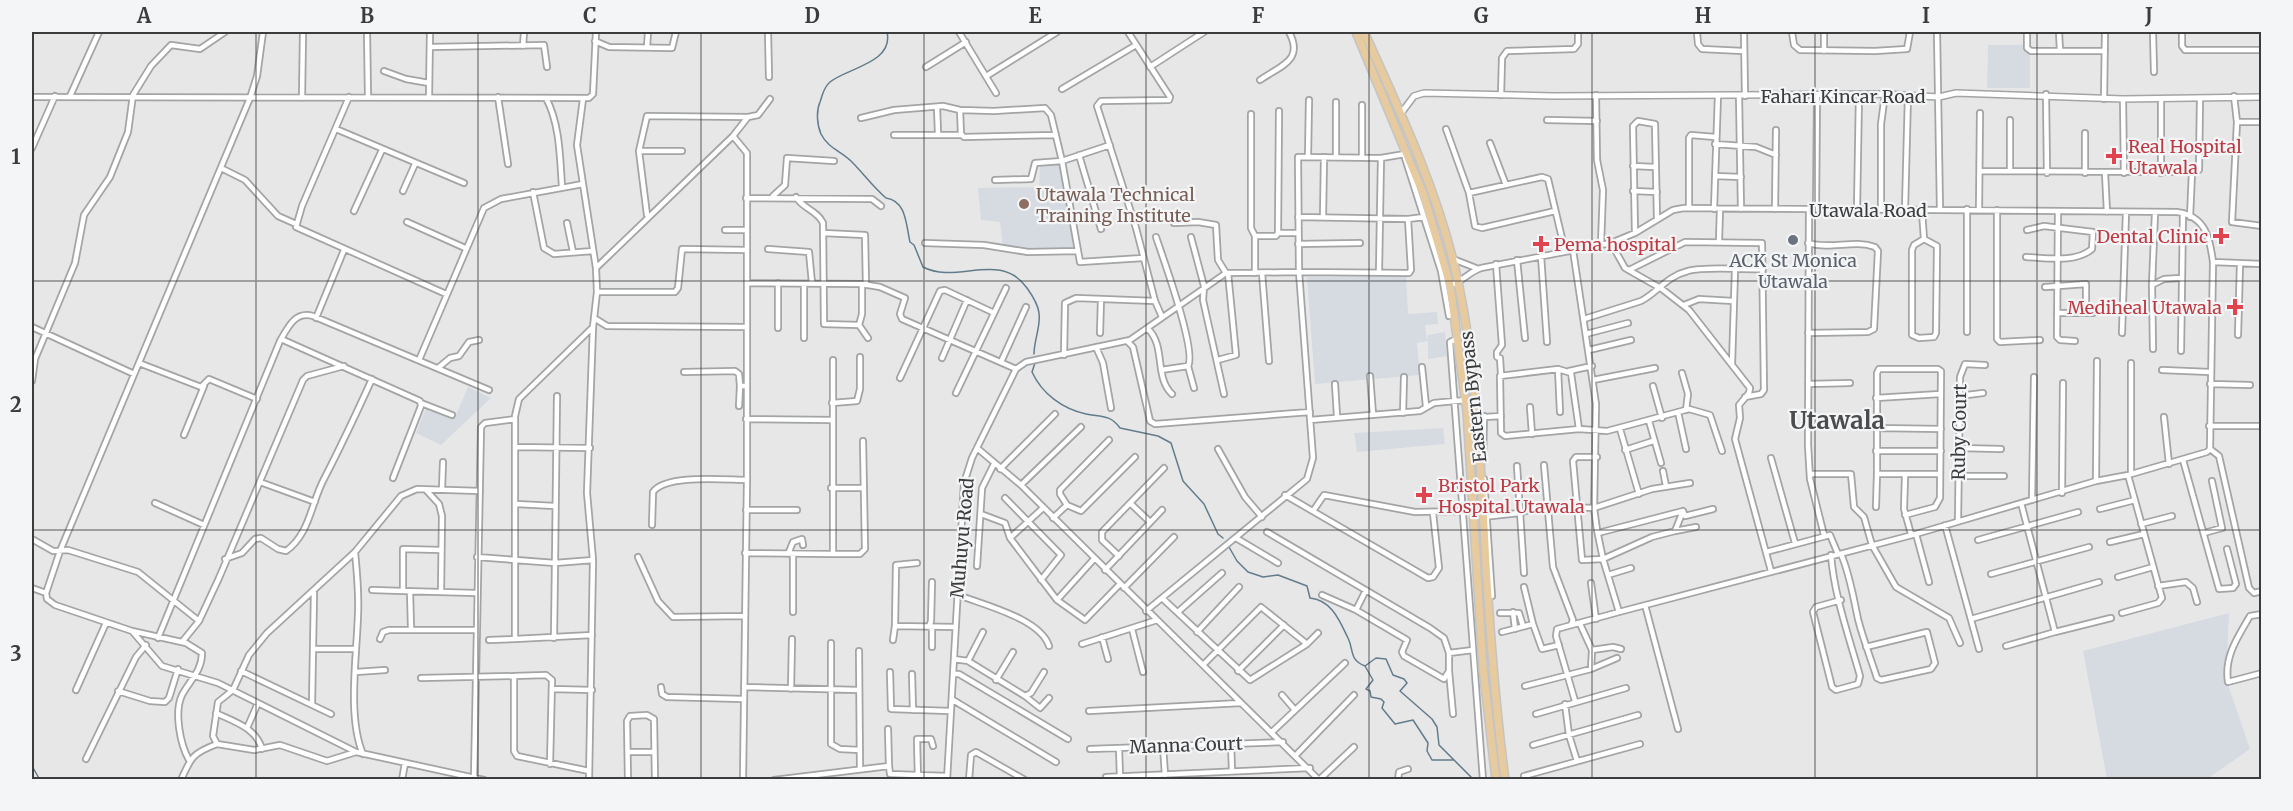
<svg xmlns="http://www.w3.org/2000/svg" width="2293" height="811" font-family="Merriweather,serif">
<rect width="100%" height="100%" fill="#e7e7e8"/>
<!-- built -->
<path fill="#d6dbe2" d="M1988,45H2024L2030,53V88H1987Z
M1061,163L1076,250L1003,248L1000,222L981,220L978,188L1039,187L1040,165Z
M1307,277H1406L1408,314L1437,312L1438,324L1425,325L1427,340L1428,335L1445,332L1447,356L1428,359V341L1417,343L1420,375L1315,384Z
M468,387L491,398L441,445L416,433L426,408L454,420Z
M1443,428L1445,444L1357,452L1354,433Z
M2229,613L2226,679L2250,749L2207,779H2107L2083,651Z"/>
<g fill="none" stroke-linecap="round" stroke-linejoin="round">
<!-- stream -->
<path stroke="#637c8b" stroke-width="1.5" d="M887,32C894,63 847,68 830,82C823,88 823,94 820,102C816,111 817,125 821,134C828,148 841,151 851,161C863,173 873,187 886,198C907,201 906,226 910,242L914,245L923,267C957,285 1000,250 1027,288C1032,295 1038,304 1039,313C1041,326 1034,340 1034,354
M1035,363L1032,372C1042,394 1063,409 1086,414C1100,417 1110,414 1120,428L1158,436L1171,443L1183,481L1204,504L1218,534L1223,538
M1229,547L1237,561L1248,572L1263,577L1278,575L1307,586L1310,598C1332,600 1340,622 1348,638C1354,650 1349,660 1365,666L1376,658L1386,659L1393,675L1404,679L1407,683L1400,691L1432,719L1437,727L1439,745L1474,780
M1365,666L1373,680L1366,689L1370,691L1371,697L1381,699L1384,702L1382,708L1395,724L1413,720L1428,743L1427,751L1432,760H1454
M32,766L40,780"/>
<defs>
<path id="minor" d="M367,32L368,97
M768,32L769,77
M959,32L996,93
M1128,32L1170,97L1169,100L1101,101L1097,106L1136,228L1155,301L1162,317
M1697,32L1698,44L1702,49L1743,51
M1744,32L1745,96
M1792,32L1794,45L1800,50L1875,51L1907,49L1910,32
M1824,32V51
M1937,32L1940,210
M2027,32V48L2031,51H2105
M2059,32L2060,51
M2153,32L2154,72
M2182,32V46L2185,50H2262
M595,41L609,47L672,48L676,32
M523,46L524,32
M430,47L544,45L547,67
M647,47L648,32
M926,67L966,42
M1150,67L1204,32
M384,71L406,79L429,83
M988,75L1057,32
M1260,80C1282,65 1304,60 1289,32
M1062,89L1136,45
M2046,94L2047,173
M1501,95L1502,58L1507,51L1574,49L1578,44V32
M1596,95L1597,160L1603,190L1601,244
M70,96L99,32
M429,96L430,32
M1739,96L1741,209
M2234,96L2237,122L2232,222L2262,226
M32,97L589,98L593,94L596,32
M349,97L302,206L296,227L446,294
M498,97L508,164
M302,98L303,32
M546,98C560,124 560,158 562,187
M583,99L577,145L596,268L597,292L593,327L587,493L593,560L589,780
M2104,99L2105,32
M2123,99L2124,173
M937,107L938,133
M960,110L961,134L964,137L1056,135
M1251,114V228L1255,236
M748,117L758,115L770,99
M861,118L894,110L943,106L960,110L994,111L1045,108L1051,115L1062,161L1080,262L1143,258
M1547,120L1597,121
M2237,122H2262
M336,129L464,183
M1446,129L1469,193L1542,177L1548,179L1565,251
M2085,133V173
M894,135H962
M1490,143L1506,185
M1715,144L1756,147L1776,155
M32,148L55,96
M639,151H682
M1405,154L1381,158L1298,157L1299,272L1409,273L1411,270L1408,219
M1079,155L1101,229
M1336,156V102
M1308,157L1309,100
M1362,158V105
M1405,158L1441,271L1449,316
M1633,166L1655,167
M221,168L245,180L278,216L296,224
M1980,171L2193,172L2199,170L2200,98
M2010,171V120
M2105,173L2107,212
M2161,173V99
M1715,176L1741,177
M995,180L1031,179L1035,163L1062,161L1110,145
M403,191L415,164
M1633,191L1657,192
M533,192L544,248L554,254L593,251
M1469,193L1475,226L1482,228L1555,211
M773,196L785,185L787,158L834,161
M796,197C803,209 817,210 823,223L824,324L859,325L862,314V284
M746,198L872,199L881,206
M1689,208V138L1691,135L1715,137
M1714,209L1718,95
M1775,209L1776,130
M1809,209L1808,445L1810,479L1824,535
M1816,209L1817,96
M1857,209L1859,95
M1881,209V124L1885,94
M1905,209L1908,95
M1979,209L1980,113
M1997,210V339L2000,342L2040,340
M354,211L382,150
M1922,211L1924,239
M2058,213L2057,337L2060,340L2075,341
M647,215L639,151L647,116L748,117L733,136L747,153V480L743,780
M1298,217L1408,219L1424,217
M1323,217L1324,157
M2190,217L2192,172
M407,222L465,248
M567,223L573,252
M1174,223L1198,222L1216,225L1218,260L1226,273
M725,230H746
M823,233L865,235L866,285
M1278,233H1298
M1635,233L1633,126L1638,121L1655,124L1657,219
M1156,237C1163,258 1197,351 1188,366
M1191,237L1204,286L1203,300L1224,394
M1924,239L1937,246L1936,333L1934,337L1919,338L1912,335V250L1914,245Z
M1719,241L1720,209
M925,243L984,245L1028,252L1078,251
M1611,243L1625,268L1662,289L1689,310L1750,388L1749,393L1739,405L1740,418L1735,439L1771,571
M1298,244L1360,243
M768,249L809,252L812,283
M1573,250L1596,404L1594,508L1597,530L1603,559L1619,612L1916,534L2096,481L2128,475L2207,452L2210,449L2213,262
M1541,256L1547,342
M2026,257C2048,258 2076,263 2092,249L2093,232L2044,226L2027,230
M1453,259L1476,268
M1517,260L1525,338
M1496,264L1502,345L1497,352V357L1500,358L1501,374
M596,268L733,136
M1629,270L1685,242L1762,243L1764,390L1761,394L1745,397
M1379,272L1381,158
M1255,273V236H1276L1278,233L1279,111
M1262,273L1269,361
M747,283L862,284L880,287L905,298L900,314L902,319L1016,369
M804,284V338
M1450,285C1462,282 1469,272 1481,268L1611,243L1635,233L1673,210L1684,208L2177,212C2206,216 2210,239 2213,262L2262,264
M2152,285L2164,279L2180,278
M2045,287L2086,284V313
M597,292H675L678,288L682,249L747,250
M1684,305L1699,299L1733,301
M2057,313H2093
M316,318L344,250
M594,318L607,326L747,327
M1584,319L1641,301C1657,293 1667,276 1688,271C1705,266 1743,270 1763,269
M859,325L868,338
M32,327L134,374
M778,328V283
M1148,329C1166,346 1154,377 1172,394
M1967,332V209
M1100,333L1101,299
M1808,333L1868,332L1874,329L1878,251L1875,247C1854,239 1831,250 1808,243
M2122,333L2126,212
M1586,334L1628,323
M2238,335L2240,264
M1458,338L1450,342L1483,780
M281,339L420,401L421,406L393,478
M1127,341L1133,347L1150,421L1155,424L1310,412
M1096,347L1103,363L1111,408
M2153,349L2152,285L2155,213
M1589,350L1631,340
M2181,351L2183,213
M1064,355L1065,303L1076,298L1155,301
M942,358L967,300
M419,360L484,208L501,199L583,184
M1218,360L1236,355L1228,273
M1001,362L1026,307
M139,363L201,387L209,379L257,399
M2131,363V474
M1732,364L1735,270
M1188,366L1194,388
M1422,367L1426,406
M438,368L450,358L459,356L469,342L479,340
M1558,369L1560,412
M1161,370L1188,366
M2162,370L2210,372
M1569,371L1592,366
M684,372L735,371L739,374L740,386H747
M1682,373L1688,394L1686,410
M1370,376L1373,414
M900,378L940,291L945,290L992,312
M1593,380L1655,368
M32,381L35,359L75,263L84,215L110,177L128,132L133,95L151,66L171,45L200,49L225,32
M1335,384L1337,416
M1808,384L1850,383
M2210,384L2250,385
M1653,386L1662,418
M956,393L1006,288
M557,396L555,563L593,560
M1959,396L1983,393
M1876,398L1940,394
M421,403L452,415
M832,403L857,401L860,389V357
M739,406L740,386
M1530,407L1532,434
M1678,412L1686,449
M1403,413L1404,377
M1478,416L1479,414L1485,417L1501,416
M2164,417L2169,464
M746,419L832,420
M1310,420L1420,411L1434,403L1466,400
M1649,421L1661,463
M2209,426H2262
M1876,428L1941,429
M1579,429L1571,373L1558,369L1500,376L1501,433L1505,436L1579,429L1607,431L1689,409L1710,415L1722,451
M1620,429L1639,494
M184,435L204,386
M515,447L590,448
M977,448L1021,485L1319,780L1354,747
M1959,448L2001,449
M1218,449L1245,497L1262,517
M2210,449L2219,456L2249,588L2254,593L2262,591
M1625,450L1653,441
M1876,451H1941
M1597,457H1576L1573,461L1582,560L1603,559L1652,537L1675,531L1683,511
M1771,458L1795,543
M2183,460L2219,589L2233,588L2236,584L2227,549
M1483,461L1484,416
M1544,465L1553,567L1573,620L1571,625
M1517,466L1524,573
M1000,469L1055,414
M1663,471L1666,486
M1810,474H1851L1854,507L1864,517L1872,545L1896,587L1949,618L1960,643
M1905,476L1904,509L1911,534
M1959,476H2004
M1484,479L1492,596
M2096,481L2097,361
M260,482L315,502
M1021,485L1081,427
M831,488H864
M442,489L443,462
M426,490L439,504L442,516L441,592
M2062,493L2063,383
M1285,495L1428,578L1433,577L1439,568L1433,513
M1005,498L1061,555L1041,580
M2032,500L2034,377
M155,503L204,525
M1130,503L1150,522
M516,504L555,506
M1067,505L1060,494V490L1109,440
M1876,507L1877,474
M2100,509L2135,500
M746,510H797
M1313,511L1324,495L1415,512L1464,511
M981,514L1005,523L1010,538L1057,600L1094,559
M1905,515L1935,507L1940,498L1941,371L1938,369H1879L1877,373V474H1940
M1483,517L1519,513L1543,506L1594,508L1652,489L1690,483
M1053,518L1067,505L1081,511L1135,457
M1958,521L1960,377L1965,364L1985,365
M2141,524L2172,516
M652,525L653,492C666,474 725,480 747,480
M1945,525L1979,649
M1675,531L1696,527
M1267,532L1430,628L1444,638L1449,653L1473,650
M1598,533L1683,511L1685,516L1713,509
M2204,533L2222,528L2212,481
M1916,534L1929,582
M1010,538L1043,508
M1236,538L1278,563
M32,539L53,551L68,550L138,572L199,621
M1978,540L2078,512
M2110,542L2144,534
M441,550L403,549V591L476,593
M355,552C357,572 359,594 358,614C357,654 347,717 363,754
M1766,552L1830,535L1838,554
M745,553L833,554V360
M788,554L793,542L802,539L803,545
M793,554V612
M833,554H860L865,549L863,441
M1841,554C1850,575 1853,596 1858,619C1863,639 1871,659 1877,678L1881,680L1931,669L1935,663L1927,632L1866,647
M1831,555C1834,595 1849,637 1860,676L1858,684L1836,690L1832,687L1813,612L1816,607L1841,600
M1119,556L1102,540V532L1164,468
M477,557L555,563L554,638
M638,557L658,601L673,617L744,616
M225,559L242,553L255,539L261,538L278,549L286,551C310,534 311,503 324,479C341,446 357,412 372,379
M917,563L896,565L895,626L955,627
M977,566L982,488L994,464
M1105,570L1162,510
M1991,574L2089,547
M1608,575L1631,568
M2118,577L2153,567
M1591,583L1596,619
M2158,586L2186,582L2193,588L2197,602
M1524,587L1533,624
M32,588L46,593L47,599L55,605L132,631L162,666L218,683L356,752L484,780
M1124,588L1174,537
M372,590L403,591
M1366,590L1356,610L1407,640L1402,652L1404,656L1444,679L1449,671V653
M410,591L411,628
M46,593L60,551L250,98L257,76L263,32
M956,594C983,605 1040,618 1049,646
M1322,595L1356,610
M1162,598L1250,680L1307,644L1318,633
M1057,600L1085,620L1120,584
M1645,605L1678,729
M1179,611L1222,573
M1513,612L1515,629
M1500,613H1519L1523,626
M2122,613L2158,603L2162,598L2128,475
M2262,614L2250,616C2238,637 2224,656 2228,682L2262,673
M1971,619L2099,582
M1580,624L1592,650L1591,669
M929,627L931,621L932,582
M1132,629L1143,672
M132,631L186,643L202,653C202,671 190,680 182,695C174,712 180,744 189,760
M1197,632L1239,587
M1502,632L1533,624L1542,649L1559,645
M2055,632L2111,618
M1102,637L1108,659
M158,638L280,341C288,327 295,311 313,316L489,390
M380,639L383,632L389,630H476
M515,639L592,635
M489,640L515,639V416L519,399L593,327
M893,640L895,626
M182,642L199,621L219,578L303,380L307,376L344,366
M831,643V744L840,749L860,750
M1082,644L1157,620
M2006,646L2055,632L2021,503
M932,647V627
M314,649H356
M1592,650L1613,647L1621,649
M859,651L860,768
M954,659L968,661L1025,696L1031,693L1044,672
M968,661L983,632
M1203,665L1261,607L1307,644
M241,671L331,714
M1238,671L1284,625
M1449,671L1453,714
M356,672L385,670
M890,672L891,709L950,711
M912,674L913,710
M953,674H959L1068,739
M514,676L546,675L552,680L550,764
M421,678L514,676V751L517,756L589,771
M996,680L1013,652
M1525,686L1591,669L1617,658
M661,687L662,694L667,697L743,699
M744,687L859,690
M552,689L592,690
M791,689L792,639
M76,690L106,623
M118,691L150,701L165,702L169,698L178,669
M1282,695L1295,710
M1025,696L1040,708L1049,698
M953,700L1056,762
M1575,701L1556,636L1557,629L1619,612
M312,704L314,593
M1565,704L1569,735L1577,761
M1089,711L1241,703
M216,713C235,722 256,728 262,749
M1536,714L1626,688
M247,728L258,703
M888,729L889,766
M1272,732L1345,663
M1231,743L1232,771
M1533,745L1638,715
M1163,746L1165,775
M1119,748L1120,777
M1090,749L1283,742
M356,752L327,761L280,745L254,750L217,744L213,736L218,702L233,690L249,655L267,633L355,552L401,496L417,489L480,491
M629,752H654
M1296,755L1354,695
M86,759L136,657L146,645
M1524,776L1640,744
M1106,777L1310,768
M474,778L481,427L485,423L515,419
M181,780C191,757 193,753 217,744
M402,780L405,763
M628,780L627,721L630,716L647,715L654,719L655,780
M774,780L889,766L890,774L947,776
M918,780L917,739H931L933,746
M947,780L964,483L972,458L1016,369L1026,362L1130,340L1226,273L1299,272L1313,458L1307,479L1146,611
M969,780L971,755L976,752L1025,780
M1398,780L1399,772L1408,769"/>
<path id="tertiary" d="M1402,112L1414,96L1424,93L1553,96L1885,94L1939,97L1956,93L2123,99L2262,97"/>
<path id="primary" d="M1356,32L1424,196L1450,285L1467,412L1483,668L1496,780
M1364,32C1400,111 1440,196 1458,282C1475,362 1479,444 1484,526C1488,610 1494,695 1505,780"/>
</defs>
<!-- minor casing -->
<use href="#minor" stroke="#a3a4a5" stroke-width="8"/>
<!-- tertiary casing -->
<use href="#tertiary" stroke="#a3a4a5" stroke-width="8"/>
<!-- primary casing -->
<use href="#primary" stroke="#c4c4c5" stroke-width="10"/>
<!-- minor -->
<use href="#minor" stroke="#fff" stroke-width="4.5"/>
<!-- tertiary -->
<use href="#tertiary" stroke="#fff" stroke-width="5"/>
<!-- primary -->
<use href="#primary" stroke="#e7cb9e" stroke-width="7"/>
</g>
<!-- grid -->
<path fill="none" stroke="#3c3c3d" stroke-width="1.5" stroke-opacity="0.55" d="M256,32V780M478,32V780M701,32V780M924,32V780M1146,32V780M1369,32V780M1592,32V780M1815,32V780M2037,32V780M32,281H2262M32,530H2262"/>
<!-- markers -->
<g fill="#e0444e" stroke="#f4f5f6" stroke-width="2">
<path d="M2111 147h6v6h6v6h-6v6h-6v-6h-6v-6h6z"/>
<path d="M2218 227h6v6h6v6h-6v6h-6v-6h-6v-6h6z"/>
<path d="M1538 235h6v6h6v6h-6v6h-6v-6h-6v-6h6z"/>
<path d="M2232 298h6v6h6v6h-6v6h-6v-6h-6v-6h6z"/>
<path d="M1421 486h6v6h6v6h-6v6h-6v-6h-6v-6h6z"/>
</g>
<circle fill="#8d6e63" stroke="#f4f5f6" stroke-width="2" cx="1024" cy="204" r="6"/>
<circle fill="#6b7280" stroke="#f4f5f6" stroke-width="2" cx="1793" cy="240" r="6"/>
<g text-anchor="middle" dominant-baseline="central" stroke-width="4.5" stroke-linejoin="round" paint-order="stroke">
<!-- street labels -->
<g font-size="18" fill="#3c3c3d" stroke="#f4f5f6">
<text x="1843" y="96">Fahari Kincar Road</text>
<text x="1868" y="210">Utawala Road</text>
<text transform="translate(1473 397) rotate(-96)">Eastern Bypass</text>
<text transform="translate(1959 432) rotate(-89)">Ruby Court</text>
<text transform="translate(962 538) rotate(-85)">Muhuyu Road</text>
<text transform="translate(1186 745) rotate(-2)">Manna Court</text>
</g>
<!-- health labels -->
<g font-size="18" fill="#be3a42" stroke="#f4f5f6" text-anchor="start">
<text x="2128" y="146">Real Hospital<tspan x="2128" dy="21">Utawala</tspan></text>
<text x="2208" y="236" text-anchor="end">Dental Clinic</text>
<text x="1554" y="244">Pema hospital</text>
<text x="2222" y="307" text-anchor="end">Mediheal Utawala</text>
<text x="1438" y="485">Bristol Park<tspan x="1438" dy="21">Hospital Utawala</tspan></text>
</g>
<!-- education labels -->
<g font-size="18" fill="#785e54" stroke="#f4f5f6" text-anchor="start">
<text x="1036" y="194">Utawala Technical<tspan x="1036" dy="21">Training Institute</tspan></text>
</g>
<!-- worship labels -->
<g font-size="18" fill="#5b616d" stroke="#f4f5f6">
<text x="1793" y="260">ACK St Monica<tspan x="1793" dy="21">Utawala</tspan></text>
</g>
<!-- district labels -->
<g font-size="24" font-weight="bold" fill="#4b4c4d" stroke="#f4f5f6">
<text x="1837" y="420">Utawala</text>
</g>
</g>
<!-- border -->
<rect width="2293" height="811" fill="none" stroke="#f4f5f6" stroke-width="66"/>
<rect x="33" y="33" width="2227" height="745" fill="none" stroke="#3c3c3d" stroke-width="2"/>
<g font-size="20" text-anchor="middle" font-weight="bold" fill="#3c3c3d">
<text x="144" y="23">A</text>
<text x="367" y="23">B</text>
<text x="590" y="23">C</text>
<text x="812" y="23">D</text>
<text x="1035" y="23">E</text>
<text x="1258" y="23">F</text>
<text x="1481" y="23">G</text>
<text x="1703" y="23">H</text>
<text x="1926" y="23">I</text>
<text x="2149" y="23">J</text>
<text x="16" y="164">1</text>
<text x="16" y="412">2</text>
<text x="16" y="661">3</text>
</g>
</svg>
